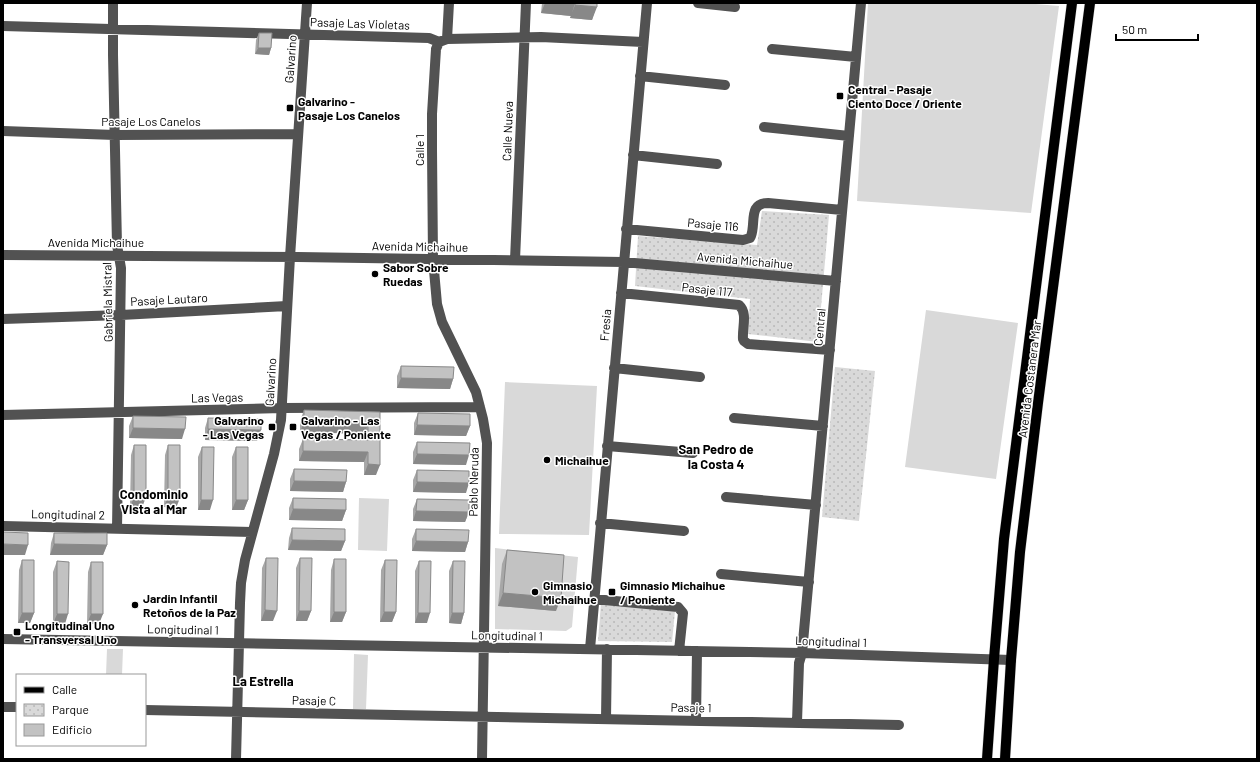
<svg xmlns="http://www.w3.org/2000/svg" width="1260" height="762" font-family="Barlow,sans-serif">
<defs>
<pattern id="park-dots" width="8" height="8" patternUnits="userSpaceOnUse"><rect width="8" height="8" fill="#d9d9d9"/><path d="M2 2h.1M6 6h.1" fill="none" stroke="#b8b8b8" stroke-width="1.8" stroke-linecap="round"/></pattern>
</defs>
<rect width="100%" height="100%" fill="#fff"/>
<!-- grass -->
<path fill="#d9d9d9" d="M868,3H1024L1059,6L1031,213L857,201Z
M926,310L1018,323L996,479L905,467Z
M505,382L597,386L589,535L499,534Z
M359,498L389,499L387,551L358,550Z
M495,548L578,557L572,627L566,631L495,629Z
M107,649H123L122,675H106Z
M354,654L368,655L366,709H353Z"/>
<!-- park -->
<path fill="url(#park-dots)" d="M762,211L829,215L818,342L748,334L750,299L635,286L638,236L757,245Z
M835,367L875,371L859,521L822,517Z
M601,603L675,611L672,642L598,641Z"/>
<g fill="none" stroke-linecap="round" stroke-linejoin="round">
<defs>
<path id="major" d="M987,759L994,659L1004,539L1072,3
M1005,759L1011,660L1020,552L1038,403L1090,3"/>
</defs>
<!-- major casing -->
<use href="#major" stroke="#dbdbdb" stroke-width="11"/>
<!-- minor -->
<path stroke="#525252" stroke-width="10" d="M113,3V55L117,245L121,268L117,529
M698,3L735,7
M3,26L429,38L439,42
M447,39L449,3
M439,42L436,49L432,114V150L433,259L437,304L442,322L476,392L483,419L487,443L482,759
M439,42L447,39L541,37L643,42
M772,49L856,57
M640,76L725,85
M764,127L849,136
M3,131L115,135L298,134
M633,155L717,164
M626,229L743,240L750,238L751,236C756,223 748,203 768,203L842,210
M3,255L298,257L623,262L836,281
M515,260L526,3
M621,293L739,305C748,313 742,328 743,339L744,341L748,344L830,350
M3,319L121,315L287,306
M614,368L700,377
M3,415L282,408L480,407
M734,418L823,426
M607,446L693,453
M726,497L816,505
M600,523L684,531
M3,526L252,532
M721,574L809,582
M594,599L678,607L683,613L679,651
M3,639L802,653L1011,660
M590,649L647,3
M3,707H17
M145,710L899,725
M606,719L607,649
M696,720L697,651
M797,722L799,663L802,653L861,3
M236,759L240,603L241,583L245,560L274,454L281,420L290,257L307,3"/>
<!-- major -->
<use href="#major" stroke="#000" stroke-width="10"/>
</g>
<!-- wall -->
<path fill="#a7a7a7" d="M542,3H597L592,20L570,18L571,16L541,13Z
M259,33L271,48L269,55L255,54L256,40Z
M401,366L453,379L450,389L397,388V376Z
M304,410L380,412L376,475H364V462L299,461V449L303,439L364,440L365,434L300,432V421Z
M418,413L470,426L466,436L414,435V423Z
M133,416L182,439L129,438V426Z
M208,418L257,441L205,440V428Z
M417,442L466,465L413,464V452Z
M134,445L146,497L142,507H130L131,455Z
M168,445L176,508L164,507L165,455Z
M202,447L210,510H198V457Z
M236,447L248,500L244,510H232V457Z
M294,469L346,482L343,492L290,491V479Z
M417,470L466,493L413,492V480Z
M293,498L346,510L342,521L289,520V508Z
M417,499L469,512L465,522L413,521V509Z
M292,528L345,541L341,551L288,550L289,538Z
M416,529L468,542L465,552L412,551V539Z
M54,533L107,545L103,555H50L51,543Z
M507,550L556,611L498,606L502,564Z
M266,558L273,621H261L262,568Z
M300,558L311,611L307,621H296V568Z
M334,559L346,612L342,622H330L331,570Z
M22,560L34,613L30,623H18L19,570Z
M385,560L396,612L392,622H380L381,570Z
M57,561L65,624H53V572Z
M419,561L427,623H415V571Z
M453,561L464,613L461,624L449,623V571Z
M91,562L99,624H87L88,572Z"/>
<!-- shaded-wall -->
<path fill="#888" d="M545,3H575L571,16L541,13Z
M575,5L597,7L592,20L570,18Z
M258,48H271L269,55L255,54Z
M401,378L453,379L450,389L397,388Z
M304,422L368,423L365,434L300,432Z
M417,425L470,426L466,436L414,435Z
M133,428L185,429L182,439L129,438Z
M208,429L261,430L257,441L205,440Z
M303,451L368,452L364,462L299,461Z
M417,454L469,455L466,465L413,464Z
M368,464L380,465L376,475H364Z
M294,481L346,482L343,492L290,491Z
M417,482L469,483L466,493L413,492Z
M134,497H146L142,507H130Z
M168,497L180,498L176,508L164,507Z
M201,500H213L210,510H198Z
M236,500H248L244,510H232Z
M293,509L346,510L342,521L289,520Z
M416,511L469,512L465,522L413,521Z
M292,540L345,541L341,551L288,550Z
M416,541L468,542L465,552L412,551Z
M3,544L28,545L25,555H3Z
M54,544L107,545L103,555H50Z
M503,593L561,598L556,611L498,606Z
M265,610L277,611L273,621H261Z
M299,611H311L307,621H296Z
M334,612H346L342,622H330Z
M384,612H396L392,622H380Z
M22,613H34L30,623H18Z
M418,613H430L427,623H415Z
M452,613H464L461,624L449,623Z
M57,614H68L65,624H53Z
M91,614H103L99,624H87Z"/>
<!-- building -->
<path fill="#c2c2c2" stroke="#888" d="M575,3H597V7L575,5Z
M259,33H272L271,48H258Z
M401,366L454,367L453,379L401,378Z
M304,410L380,412V465L368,464V452L303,451V439L368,440V423L304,422Z
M418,413L470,414V426L417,425Z
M133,416L186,417L185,429L133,428Z
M208,418L261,419V430L208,429Z
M417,442L470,443L469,455L417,454Z
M134,445H146V497H134Z
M168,445H180V498L168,497Z
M202,447H214L213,500H201Z
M236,447H248V500H236Z
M294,469L347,470L346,482L294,481Z
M417,470L469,471V483L417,482Z
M293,498L346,499V510L293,509Z
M417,499L469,500V512L416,511Z
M292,528L345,529V541L292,540Z
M416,529L469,530L468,542L416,541Z
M3,532L28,533V545L3,544Z
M54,533H107V545L54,544Z
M507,550L564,555L561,598L503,593Z
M266,558H278L277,611L265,610Z
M300,558H312L311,611H299Z
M334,559H346V612H334Z
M22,560H34V613H22Z
M385,560H397L396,612H384Z
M57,561L69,562L68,614H57Z
M419,561H431L430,613H418Z
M453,561H465L464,613H452Z
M91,562H103V614H91Z"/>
<!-- markers -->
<g fill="#000" stroke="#fff" stroke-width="1.5">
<rect x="836" y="92" width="8" height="8" rx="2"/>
<rect x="286" y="104" width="8" height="8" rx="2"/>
<circle cx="375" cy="274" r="4"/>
<rect x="268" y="423" width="8" height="8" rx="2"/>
<rect x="289" y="423" width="8" height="8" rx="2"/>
<circle cx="547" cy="460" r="4"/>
<circle cx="535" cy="592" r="4"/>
<rect x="608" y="588" width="8" height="8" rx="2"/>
<circle cx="135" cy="605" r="4"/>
<rect x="13" y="628" width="8" height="8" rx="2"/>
</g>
<g text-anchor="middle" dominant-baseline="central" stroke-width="3" stroke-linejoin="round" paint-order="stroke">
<!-- street labels -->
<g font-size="12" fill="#000" stroke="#fff">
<text transform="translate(360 23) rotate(2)">Pasaje Las Violetas</text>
<text transform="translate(290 59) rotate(-86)">Galvarino</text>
<text x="151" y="121">Pasaje Los Canelos</text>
<text transform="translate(507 131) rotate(-88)">Calle Nueva</text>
<text transform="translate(419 150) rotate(-90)">Calle 1</text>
<text transform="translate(713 224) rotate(5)">Pasaje 116</text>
<text x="96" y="242">Avenida Michaihue</text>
<text transform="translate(420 246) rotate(1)">Avenida Michaihue</text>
<text transform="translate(745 260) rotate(5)">Avenida Michaihue</text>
<text transform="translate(707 289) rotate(6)">Pasaje 117</text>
<text transform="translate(169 299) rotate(-3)">Pasaje Lautaro</text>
<text transform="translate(107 302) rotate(-91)">Gabriela Mistral</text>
<text transform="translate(605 325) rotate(-85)">Fresia</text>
<text transform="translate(819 327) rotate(-85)">Central</text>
<text transform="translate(1029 379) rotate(-83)">Avenida Costanera Mar</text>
<text transform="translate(270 382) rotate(-87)">Galvarino</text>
<text transform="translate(217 397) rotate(-1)">Las Vegas</text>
<text transform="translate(473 482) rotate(-89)">Pablo Neruda</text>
<text transform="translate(68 514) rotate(1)">Longitudinal 2</text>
<text transform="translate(183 629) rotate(1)">Longitudinal 1</text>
<text transform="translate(507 635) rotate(1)">Longitudinal 1</text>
<text transform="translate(831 641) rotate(2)">Longitudinal 1</text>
<text transform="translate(314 700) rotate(1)">Pasaje C</text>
<text transform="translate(691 707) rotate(1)">Pasaje 1</text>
</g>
<!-- poi labels -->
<g font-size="12" font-weight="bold" fill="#000" stroke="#fff" text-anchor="start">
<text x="848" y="89">Central - Pasaje<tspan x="848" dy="14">Ciento Doce / Oriente</tspan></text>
<text x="298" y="101">Galvarino -<tspan x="298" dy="14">Pasaje Los Canelos</tspan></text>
<text x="383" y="267">Sabor Sobre<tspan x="383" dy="14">Ruedas</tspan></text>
<text x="264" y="420" text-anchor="end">Galvarino<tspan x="264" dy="14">- Las Vegas</tspan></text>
<text x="301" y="420">Galvarino - Las<tspan x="301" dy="14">Vegas / Poniente</tspan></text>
<text x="555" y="460">Michaihue</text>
<text x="543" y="585">Gimnasio<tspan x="543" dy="14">Michaihue</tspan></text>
<text x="620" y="585">Gimnasio Michaihue<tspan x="620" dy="14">/ Poniente</tspan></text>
<text x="143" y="598">Jardin Infantil<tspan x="143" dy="14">Retoños de la Paz</tspan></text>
<text x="25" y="625">Longitudinal Uno<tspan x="25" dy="14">- Transversal Uno</tspan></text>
</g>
<!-- neighbourhood labels -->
<g font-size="13" font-weight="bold" fill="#000" stroke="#fff">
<text x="716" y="449">San Pedro de<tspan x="716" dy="15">la Costa 4</tspan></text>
<text x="154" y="494">Condominio<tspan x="154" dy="15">Vista al Mar</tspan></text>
<text x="263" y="681">La Estrella</text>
</g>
</g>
<!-- border -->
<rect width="1260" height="762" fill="none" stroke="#000000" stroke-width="8"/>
<!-- legend -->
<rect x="16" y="674" width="130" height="72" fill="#ffffff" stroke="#999999"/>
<rect x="24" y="687" width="20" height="6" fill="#000000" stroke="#999999"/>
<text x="52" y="694" font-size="12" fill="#000000">Calle</text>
<rect x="24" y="704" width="20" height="12" fill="url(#park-dots)" stroke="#999999"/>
<text x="52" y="714" font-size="12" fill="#000000">Parque</text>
<rect x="24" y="724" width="20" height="12" fill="#c2c2c2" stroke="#999999"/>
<text x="52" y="734" font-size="12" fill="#000000">Edificio</text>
<!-- scale -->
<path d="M1116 34v6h82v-6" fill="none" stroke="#000000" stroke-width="2"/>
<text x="1122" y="34" font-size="12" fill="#000000" stroke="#ffffff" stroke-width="3" paint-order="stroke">50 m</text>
</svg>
